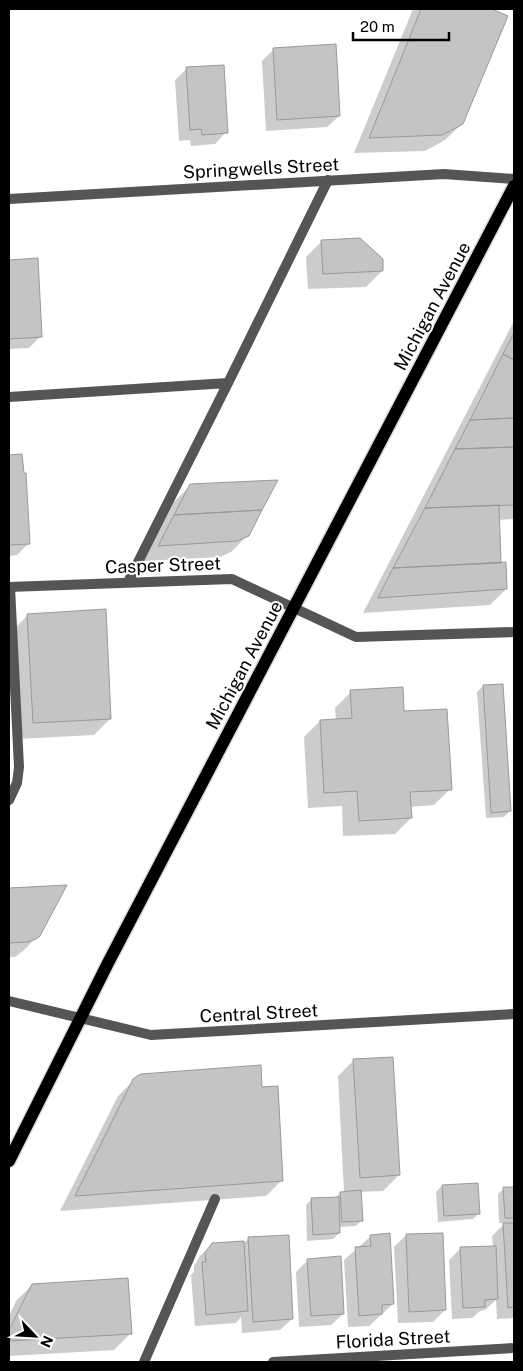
<svg xmlns="http://www.w3.org/2000/svg" width="523" height="1371" font-family="'Public Sans',sans-serif">
<rect width="100%" height="100%" fill="#fff"/>
<!-- shadow -->
<path fill="#0003" d="M413,9H489L506,17L462,124L445,140L425,151L354,153Z
M274,49L339,116L327,127L266,131L262,61Z
M187,68L226,132L215,144L191,146L190,140L179,141L175,80Z
M9,125L10,149L9,151Z
M322,241L382,271L366,287L308,289L306,257Z
M36,259L41,336L29,348L9,349V261Z
M514,321V519L498,520L500,564L506,589L490,605L363,613Z
M9,456H21L29,543L17,555L9,556Z
M190,486L248,535L231,552L220,557L144,561L174,502Z
M28,615L110,719L94,735L17,739L12,631Z
M483,686L510,811L504,817L486,818L477,692Z
M351,692L403,712L450,789L434,805L410,807L411,818L395,834L343,836L342,806L308,808L304,737L320,721L336,720L335,708Z
M64,886L39,935L23,951L15,957H9V889Z
M354,1060L399,1175L383,1191L360,1192L362,1220L356,1226L339,1227V1233L333,1239L307,1241L306,1205L312,1199L335,1198L340,1193L344,1192L338,1076Z
M134,1080L261,1088L282,1180L266,1196L60,1211L118,1096Z
M442,1186L479,1213L473,1219L438,1222L436,1192Z
M504,1188H514V1318L497,1319L496,1300L485,1310L480,1311L472,1318L452,1319L449,1260L461,1248L493,1247L492,1236L505,1223H499L498,1194Z
M406,1235L445,1310L433,1322L398,1323L394,1247Z
M371,1236L393,1304L369,1326L348,1327L344,1260Z
M249,1238L292,1319L280,1330L242,1333L241,1317L236,1323L195,1326L191,1275L194,1272V1266L200,1256L212,1244H243Z
M308,1260L343,1314L331,1325L299,1327L296,1272Z
M32,1285L130,1334L114,1350L9,1356V1316L16,1301Z"/>
<!-- building -->
<path fill="#c4c4c4" stroke="#999" d="M421,9H492L508,16L463,124L442,135L369,138Z
M336,44L340,116L277,120L273,48Z
M224,65L228,133L202,135L201,129L190,130L186,67Z
M360,238L383,259V271L323,274L321,240Z
M38,258L42,337L9,339V260Z
M514,333V360L503,354Z
M503,354L514,360V418L470,420Z
M514,418V447L455,449L470,420Z
M514,447V505L425,508L455,449Z
M22,454L24,473H26L30,544L9,545V455Z
M278,480L262,510L174,515L190,484Z
M499,505L501,563L393,568L425,508Z
M262,510L249,536L237,541L158,546L174,515Z
M506,562L507,589L378,598L393,568Z
M106,609L111,719L33,723L27,614Z
M503,684L511,811L491,813L483,685Z
M403,687L404,711L447,709L452,790L410,792L412,818L359,821L357,791L324,793L320,720L352,718L350,690Z
M67,885L40,936L36,939L27,942L9,943V888Z
M393,1057L400,1175L360,1178L353,1059Z
M261,1065L262,1087L278,1086L283,1181L75,1196L133,1079L137,1076L141,1074Z
M478,1183L480,1214L444,1216L442,1185Z
M503,1187H514V1218H505Z
M361,1190L363,1221L342,1222L340,1192Z
M339,1197L340,1233L313,1235L311,1198Z
M503,1223H514V1307L508,1308Z
M390,1233L394,1304L382,1305V1314L359,1316L355,1247L371,1246L370,1235Z
M443,1233L446,1310L409,1312L406,1234Z
M289,1235L293,1319L253,1322L248,1237Z
M244,1241L248,1311L206,1315L202,1262H206L205,1253L212,1243Z
M496,1246L498,1299L485,1300V1307L463,1308L460,1247Z
M341,1256L344,1314L311,1316L307,1259Z
M128,1278L132,1334L9,1341V1330L32,1284Z"/>
<g fill="none" stroke-linecap="round" stroke-linejoin="round">
<defs>
<path id="primary" d="M9,1161L108,963L514,186"/>
</defs>
<!-- primary casing -->
<use href="#primary" stroke="#dbdbdb" stroke-width="15"/>
<!-- service -->
<path stroke="#555" stroke-width="10" d="M228,383L328,180
M9,397L228,383L128,582
M9,800L17,783L19,767L10,587
M144,1362L215,1199"/>
<!-- minor -->
<path stroke="#555" stroke-width="10" d="M9,199L444,174L514,179
M9,587L232,579L356,637L514,632
M273,1362L514,1348"/>
<!-- tertiary -->
<path stroke="#555" stroke-width="10" d="M9,1001L151,1035L514,1014"/>
<!-- primary -->
<use href="#primary" stroke="#000" stroke-width="12"/>
</g>
<g text-anchor="middle" dominant-baseline="central" stroke-width="4" stroke-linejoin="round" paint-order="stroke">
<!-- street labels -->
<g font-size="18" fill="#000" stroke="#fff">
<text transform="translate(261 168) rotate(-3)">Springwells Street</text>
<text transform="translate(432 306) rotate(-62)">Michigan Avenue</text>
<text transform="translate(163 565) rotate(-2)">Casper Street</text>
<text transform="translate(244 665) rotate(-62)">Michigan Avenue</text>
<text transform="translate(259 1013) rotate(-3)">Central Street</text>
<text transform="translate(393 1339) rotate(-3)">Florida Street</text>
</g>
</g>
<!-- border -->
<rect width="523" height="1371" fill="none" stroke="#000000" stroke-width="20"/>
<!-- north arrow -->
<g transform="translate(35 1336) rotate(115)" stroke="#ffffff" stroke-width="4" paint-order="stroke">
<path d="M0-4L9 19L0 12L-9 19Z" fill="#000000"/>
<text y="-8" font-size="14" font-weight="bold" text-anchor="middle" fill="#000000">N</text>
</g>
<!-- scale -->
<path d="M353 32v8h96v-8" fill="none" stroke="#000000" stroke-width="2.5"/>
<text x="360" y="32" font-size="15" fill="#000000" stroke="#ffffff" stroke-width="4" paint-order="stroke">20 m</text>
</svg>
